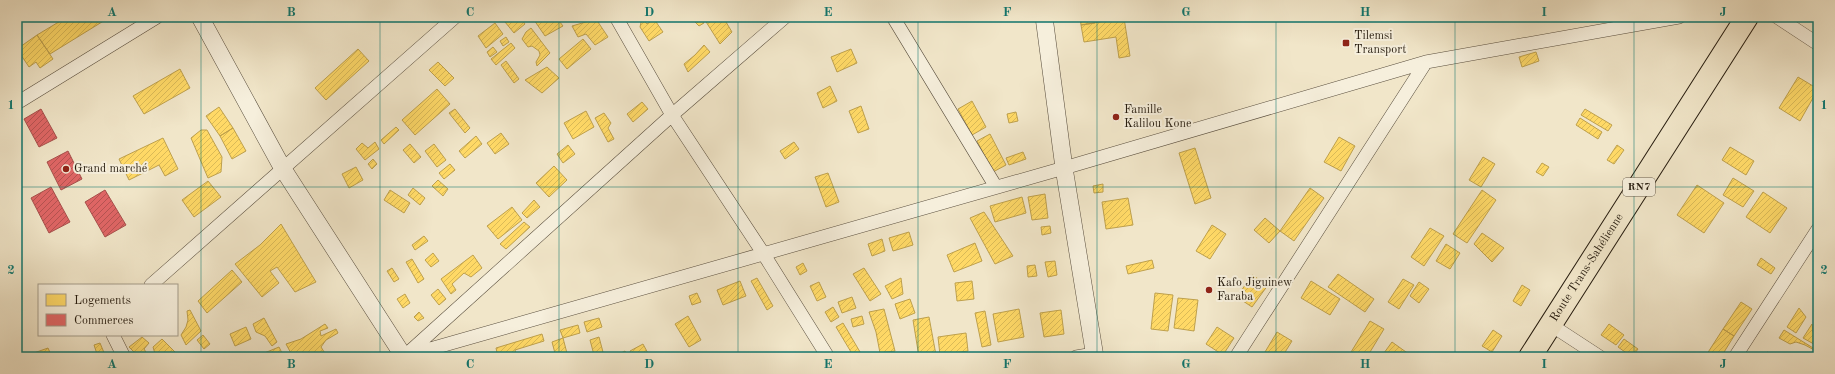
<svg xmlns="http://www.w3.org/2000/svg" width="1835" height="374" font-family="'Old Standard TT',serif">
<defs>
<pattern id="homes-hatch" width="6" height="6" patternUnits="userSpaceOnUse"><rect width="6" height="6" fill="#ffd966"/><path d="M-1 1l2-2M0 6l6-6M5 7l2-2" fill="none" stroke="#daba57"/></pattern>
<pattern id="shops-hatch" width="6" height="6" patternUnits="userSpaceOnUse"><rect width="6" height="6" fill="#e06666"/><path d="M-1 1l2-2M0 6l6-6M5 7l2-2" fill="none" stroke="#b55352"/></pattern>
</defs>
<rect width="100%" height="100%" fill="#f1e6c9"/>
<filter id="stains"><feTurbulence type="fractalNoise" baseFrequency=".005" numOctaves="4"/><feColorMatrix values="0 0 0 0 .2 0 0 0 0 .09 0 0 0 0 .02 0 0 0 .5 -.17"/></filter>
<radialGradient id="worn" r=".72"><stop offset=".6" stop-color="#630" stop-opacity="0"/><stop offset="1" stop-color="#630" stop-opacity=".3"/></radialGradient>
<!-- homes -->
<path fill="url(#homes-hatch)" stroke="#bea04c" d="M26,17H35L28,21Z
M67,17H110L50,54L37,35Z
M511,17H520L525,24L514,33L505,22Z
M532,17H556L563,26L545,36Z
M690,17H700L704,23L699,26Z
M703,17H723L732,32L720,44Z
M1080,17H1094L1095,23L1081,25Z
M642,18L647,24L654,19L663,32L649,41L640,27Z
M1124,18L1130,56L1119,58L1116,37L1084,42L1081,25Z
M596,19L608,37L595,45L586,34L578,37L572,26Z
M495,23L503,34L486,48L478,36Z
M531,28L550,53L537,66L536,62L540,55L539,51L532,46L528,47L522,39L526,32Z
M37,35L53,59L40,68L36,62L29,67L17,49Z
M506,37L509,42L503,46L500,41Z
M583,39L591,49L567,69L559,59Z
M511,43L515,48L496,65L491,59Z
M704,45L710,52L688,72L684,64L695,55Z
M493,47L497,52L490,57L487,52Z
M358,49L369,61L326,100L315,88Z
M851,49L857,63L837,72L831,57Z
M1536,52L1539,61L1522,67L1519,57Z
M506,61L519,79L514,83L501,65Z
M438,62L454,78L445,86L429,70Z
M547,67L559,78L542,93L525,80Z
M180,69L190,88L144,114L133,96Z
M1798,77L1818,89L1800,121L1779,108Z
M830,86L837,101L823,108L817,93Z
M437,89L450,104L415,135L402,120Z
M972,101L986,127L972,135L958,109Z
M642,102L648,109L633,122L627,114Z
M861,106L869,129L858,133L849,111Z
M219,107L233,128L220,136L206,116Z
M455,109L470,128L465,133L449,113Z
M1585,109L1612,125L1608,131L1581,115Z
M586,111L594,127L573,139L564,123Z
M1016,112L1018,121L1009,123L1007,114Z
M604,113L611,123L608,128L614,139L608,142L595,118Z
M1580,118L1602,132L1598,139L1576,125Z
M396,127L399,130L384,144L381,140Z
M233,128L246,151L232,159L220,136Z
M201,130H207L222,157L221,172L208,178L191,138Z
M501,133L509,144L495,154L487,143Z
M990,134L1006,165L993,172L977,141Z
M476,136L482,144L465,158L459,151Z
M1339,137L1355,146L1341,171L1324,162Z
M163,138L178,169L165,176L159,165L129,180L119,159Z
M375,142L379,149L365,160L356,149L362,143L368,148Z
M794,142L799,149L785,159L780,151Z
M410,144L421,157L414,163L403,150Z
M434,144L446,160L437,167L425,151Z
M568,145L575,154L563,163L557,154Z
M1617,145L1624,150L1614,164L1607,160Z
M1730,147L1754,161L1746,175L1722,160Z
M1195,148L1211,198L1195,204L1179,153Z
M1023,152L1026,159L1009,165L1006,158Z
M1483,157L1495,164L1481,187L1469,180Z
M373,159L377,164L372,169L368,164Z
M1542,163L1549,167L1543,176L1536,172Z
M450,164L455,170L444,179L439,173Z
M554,166L567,180L549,197L536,183Z
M356,167L363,180L349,188L342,174Z
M828,173L839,202L826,207L815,177Z
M1733,178L1754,191L1743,207L1723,195Z
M438,180L448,189L443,196L432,186Z
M208,181L221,197L194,217L182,200Z
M1103,184V192L1094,193L1093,186Z
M1697,185L1724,203L1704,233L1677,215Z
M413,188L425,198L420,205L408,195Z
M1310,188L1324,198L1294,241L1280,231Z
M390,190L410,203L404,213L384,200Z
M1482,190L1496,200L1467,243L1453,234Z
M1763,192L1787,208L1770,233L1746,217Z
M1045,194L1048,218L1032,220L1028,197Z
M1022,197L1026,213L995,222L990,206Z
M1128,198L1133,225L1106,229L1102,202Z
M534,200L540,207L527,218L522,213Z
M512,207L522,220L498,239L487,226Z
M984,212L1013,256L995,264L970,218Z
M1265,218L1280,231L1269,243L1254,230Z
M524,222L530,227L506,249L500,244Z
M281,224L316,282L295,292L277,267L270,271L279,283L262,297L235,264L260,245Z
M1212,225L1226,234L1210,259L1196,251Z
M1050,226L1051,233L1042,235L1041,227Z
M1430,228L1444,236L1424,266L1411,257Z
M909,232L913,245L893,251L889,238Z
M1482,233L1504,248L1492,262L1474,244Z
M424,236L428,241L415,250L412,245Z
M882,239L885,251L872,256L868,244Z
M975,243L982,261L954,272L947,255Z
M1446,244L1460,253L1450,269L1436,261Z
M433,253L439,261L431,267L425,260Z
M473,255L482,268L471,277L464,273L452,284L456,290L451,294L441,279Z
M1761,258L1775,268L1771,274L1757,265Z
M412,259L424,279L418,283L406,262Z
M1152,260L1154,268L1128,274L1126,266Z
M1055,261L1057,275L1048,277L1045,262Z
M803,263L807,271L800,275L796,267Z
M1035,265L1037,276L1028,277L1027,266Z
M392,268L399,279L394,282L387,271Z
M864,268L881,294L870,301L853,274Z
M232,270L242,282L207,313L198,301Z
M1338,274L1374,299L1365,312L1328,287Z
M1252,275L1268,285L1252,307L1237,297Z
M757,278L773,306L767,310L751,281Z
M901,278L903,294L892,299L885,286Z
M1403,279L1414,285L1399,309L1388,302Z
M740,281L746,296L723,305L717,290Z
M972,281L974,299L957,301L955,283Z
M1311,281L1340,299L1330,315L1301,298Z
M819,282L826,297L817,301L810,286Z
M1419,282L1429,289L1419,303L1410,296Z
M1522,285L1530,290L1521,306L1513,301Z
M438,289L446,299L439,305L431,295Z
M697,293L701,302L692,305L689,296Z
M1155,293L1173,295L1168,331L1151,329Z
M405,294L410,303L403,308L397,299Z
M852,297L856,308L842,313L838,302Z
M1178,298L1198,300L1194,331L1174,328Z
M910,299L915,313L900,319L895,304Z
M1741,302L1752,309L1734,336L1723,329Z
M833,307L839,317L831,322L825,312Z
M1799,308L1806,317L1796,333L1787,327Z
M884,309L895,351L880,353L876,332L869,312Z
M1019,309L1024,337L998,342L993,314Z
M190,310L201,331L186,345L181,335L186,327L188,320L187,311Z
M1061,310L1064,334L1044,337L1040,313Z
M985,311L991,345L982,347L975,313Z
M419,312L424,318L418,321L414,317Z
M688,316L701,340L689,347L675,324Z
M862,316L864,324L853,327L851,319Z
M929,317L936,355L919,357L913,320Z
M264,318L277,342L272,346L265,336L256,332L253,324Z
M599,318L602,327L587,332L584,322Z
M1370,321L1384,329L1367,357H1348Z
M843,323L863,357H854L836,327Z
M325,324L328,328L320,331L321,336L336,329L338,333L326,340L321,347L326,355L293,357L286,344L301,339Z
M1609,324L1624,335L1616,345L1601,335Z
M1812,324L1813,332L1818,338L1817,347L1812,343L1803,338Z
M578,325L580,333L563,338L560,330Z
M246,327L251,339L235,346L230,334Z
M1217,327L1234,338L1223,355L1206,344Z
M1723,329L1734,336L1721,357H1705Z
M1493,330L1502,336L1492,352L1482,346Z
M1784,330L1818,351V357H1816V351L1805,345L1796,342L1790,344L1779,338Z
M1277,332L1292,341L1282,357H1262Z
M966,333L968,351L940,355L938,337Z
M542,334L544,341L515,350L517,357H498L496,348Z
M203,335L210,344L204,349L197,340Z
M142,337L149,343L144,349L149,357H139L129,347Z
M599,337L603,352L594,355L590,340Z
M563,338L568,357H556L552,342Z
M162,339L180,357H156L153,347Z
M1624,339L1638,349L1632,357L1618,347Z
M1392,342L1413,357H1381Z
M100,343L105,355L98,357L94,345Z
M643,344L650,357H633L630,351Z
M279,347L284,357H251L257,356Z
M48,348L52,357H32L31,354Z
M625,351L628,357H613Z
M1767,352L1776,356V357H1764Z"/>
<!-- shops -->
<path fill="url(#shops-hatch)" stroke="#a8504c" d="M41,109L57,138L39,147L24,119Z
M68,151L82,179L61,190L47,162Z
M51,187L70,222L49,233L31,198Z
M105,190L126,225L105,237L85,202Z"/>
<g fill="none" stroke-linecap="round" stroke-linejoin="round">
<defs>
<path id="minor" d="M616,17L672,115L763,253L828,357
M893,17L996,187
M1777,17L1818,44
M17,103L157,17
M151,285L455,17
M1551,325L1600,357
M113,335L124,357
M407,354L672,115L785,17
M402,357L1064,168L1426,62L1679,17
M1076,357L1094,354
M1236,357L1426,62
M1735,357L1818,229"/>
<path id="tertiary" d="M200,17L283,169L404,357
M1044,17L1064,168L1095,357"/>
<g id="trunk">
<path id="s1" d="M1530,357L1747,17"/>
</g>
</defs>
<!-- minor casing -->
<use href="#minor" stroke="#594e3e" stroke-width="14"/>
<!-- tertiary casing -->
<use href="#tertiary" stroke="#594e3e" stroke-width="18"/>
<!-- trunk casing -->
<use href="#trunk" stroke="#261c0f" stroke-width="24"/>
<!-- minor -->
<use href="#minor" stroke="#f6efdc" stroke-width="13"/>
<!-- tertiary -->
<use href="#tertiary" stroke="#f6efdc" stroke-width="17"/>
<!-- trunk -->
<use href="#trunk" stroke="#f1e6c9" stroke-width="22"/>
</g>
<!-- grid -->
<path fill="none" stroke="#0f766e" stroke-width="1" stroke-opacity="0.55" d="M201,17V357M380,17V357M559,17V357M738,17V357M918,17V357M1097,17V357M1276,17V357M1455,17V357M1634,17V357M17,187H1818"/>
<!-- markers -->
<g fill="#8f2418" stroke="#f6efdc" stroke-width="1.5">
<rect x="1342" y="39" width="8" height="8" rx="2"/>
<circle cx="1116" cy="117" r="4"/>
<circle cx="66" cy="169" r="4"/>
<circle cx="1209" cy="290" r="4"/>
</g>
<g text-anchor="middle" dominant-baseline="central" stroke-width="4" stroke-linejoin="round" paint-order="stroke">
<!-- shield labels -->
<rect fill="#f6efdc" stroke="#645b4c" stroke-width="1" x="1623" y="178" width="32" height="18" rx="3"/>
<g font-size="11" font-weight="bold" fill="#261c0f">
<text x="1639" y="187">RN7</text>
</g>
<!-- poi labels -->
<g font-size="12" fill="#261c0f" stroke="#f6efdc" text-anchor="start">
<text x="1354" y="36">Tilemsi<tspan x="1354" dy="14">Transport</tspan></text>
<text x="1124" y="110">Famille<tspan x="1124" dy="14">Kalilou Kone</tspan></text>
<text x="74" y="169">Grand marché</text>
<text x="1217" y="283">Kafo Jiguinew<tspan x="1217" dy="14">Faraba</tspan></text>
</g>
<!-- street labels -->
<g font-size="12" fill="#261c0f" stroke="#f6efdc">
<text stroke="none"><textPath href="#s1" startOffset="106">Route Trans-Sahélienne</textPath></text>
</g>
</g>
<!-- margin -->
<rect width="1835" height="374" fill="none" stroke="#f1e6c9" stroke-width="44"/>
<!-- legend -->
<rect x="38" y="284" width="140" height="52" fill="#f6efdc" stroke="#a39b8a"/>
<rect x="46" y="294" width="20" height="12" fill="#ffd966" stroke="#a39b8a"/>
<text x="74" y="304" font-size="12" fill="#261c0f">Logements</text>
<rect x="46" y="314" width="20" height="12" fill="#e06666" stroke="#a39b8a"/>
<text x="74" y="324" font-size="12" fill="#261c0f">Commerces</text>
<rect x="22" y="22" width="1791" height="330" fill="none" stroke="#0f766e" stroke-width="1.5"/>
<g font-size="13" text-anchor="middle" font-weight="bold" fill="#0f766e">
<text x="112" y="16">A</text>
<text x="291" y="16">B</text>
<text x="470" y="16">C</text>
<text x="649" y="16">D</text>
<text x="828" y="16">E</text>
<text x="1007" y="16">F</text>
<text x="1186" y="16">G</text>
<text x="1365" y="16">H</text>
<text x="1544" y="16">I</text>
<text x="1723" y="16">J</text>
<text x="11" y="109">1</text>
<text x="1824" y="109">1</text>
<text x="11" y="274">2</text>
<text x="1824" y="274">2</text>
<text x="112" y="368">A</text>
<text x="291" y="368">B</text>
<text x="470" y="368">C</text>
<text x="649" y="368">D</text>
<text x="828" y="368">E</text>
<text x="1007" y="368">F</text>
<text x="1186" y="368">G</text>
<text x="1365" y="368">H</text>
<text x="1544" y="368">I</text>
<text x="1723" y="368">J</text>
</g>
<rect width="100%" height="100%" filter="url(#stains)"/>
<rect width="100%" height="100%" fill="url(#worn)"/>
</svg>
